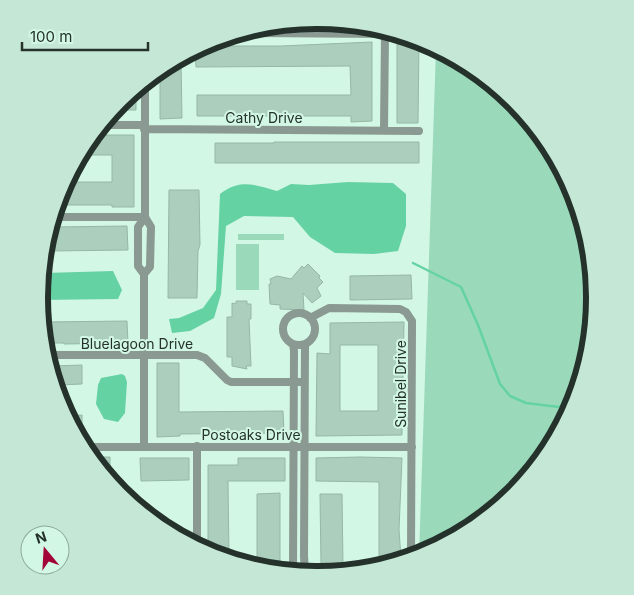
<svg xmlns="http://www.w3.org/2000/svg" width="634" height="595" font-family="Inter,sans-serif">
<rect width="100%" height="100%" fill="#d3f7e5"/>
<!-- green -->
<path fill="#9adabb" d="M436,49L513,101L573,192L594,298L573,404L513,494L423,554L419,555Z
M238,234H284V240H238Z
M236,244H259V290H236Z"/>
<!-- water -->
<path fill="#65d2a3" d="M348,182L393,183L406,194V226L398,251L374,254L335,253L310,237L293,217L244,216L226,226L221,294L214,318L190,331L172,333L169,319L179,318L203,308L216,290L220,194C240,178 255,185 277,191L291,184L309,185Z
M113,271L122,290L118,299L40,300L44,273Z
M122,374L125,376L127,382L125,413L118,422L104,419L96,404L98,385L101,378Z"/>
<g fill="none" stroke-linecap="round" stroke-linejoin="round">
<!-- stream -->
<path stroke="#65d2a3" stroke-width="2.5" d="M413,263L461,287L478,325L500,384L510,396L526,403L559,407L574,401"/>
</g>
<!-- building -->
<path fill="#accfbd" stroke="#94b7a6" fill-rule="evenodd" d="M397,36L419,40L418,123H397Z
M372,42V121L351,122V116H197V95H351L350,66L196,67L195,51L204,46H281Z
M181,61L182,118L160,119V75Z
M136,91V110H115L121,101Z
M98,135H134V207H112V205H59L61,191L67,182H112V155H85Z
M274,142H419V163H215V143H274Z
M169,190H199L200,245L198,251L197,298H168Z
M127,226L128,250L49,251L54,227Z
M308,264L320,276L319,278L323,282L317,288L321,296L312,303L303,293L304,310L280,309V305L270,304L269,284H271L270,279L277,276L291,279L302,266L304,268Z
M411,275L412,299L350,300V276Z
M236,301H247V304H251V319H249L251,366H246L247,369L232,366V357H227V317H232V303L236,304Z
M127,321L128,343L64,344V343H49L44,322Z
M404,322L402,435L316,436L317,353L330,354V323ZM340,345H378V411H340Z
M157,363H179V412L283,411L284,433L180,434V436L157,437Z
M82,365V384L57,385L53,366Z
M82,415V436L69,416Z
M96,457H110V478Z
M360,457L402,458L399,530L401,558L379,563V482L316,481V458Z
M140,458H189V480L141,481Z
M238,458H285V481H228L229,558L208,552V465H238Z
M280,493V564L257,563V494Z
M320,494H342L343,565H321Z"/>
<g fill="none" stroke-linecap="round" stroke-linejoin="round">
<!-- minor -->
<path stroke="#8a9991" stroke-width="8" d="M250,33L385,34
M105,125H144
M144,129L419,131
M384,130L385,34
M56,217H145
M144,274L150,267L151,227L145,217
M283 329a16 16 0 1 1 32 0a16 16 0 1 1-32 0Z
M310,318L329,308L400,309L406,312L412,321L411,556
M293,344L294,351L293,570
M305,344L304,556L305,573
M51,355H197L205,358L227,380L231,382H304
M144,446V274L138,266V227L145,217V85
M197,446V544
M89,447H412"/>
</g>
<g text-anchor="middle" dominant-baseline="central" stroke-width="4" stroke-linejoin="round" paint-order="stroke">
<!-- street labels -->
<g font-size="14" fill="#24322b" stroke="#d3f7e5">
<text x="264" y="117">Cathy Drive</text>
<text x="137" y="343">Bluelagoon Drive</text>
<text transform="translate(400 384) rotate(-90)">Sunibel Drive</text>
<text x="251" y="434">Postoaks Drive</text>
</g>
</g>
<!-- crop -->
<path d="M0 0H634V595H0ZM316 29H318A268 268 0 0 1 586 297V298A268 268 0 0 1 318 566H316A268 268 0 0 1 48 298V297A268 268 0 0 1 316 29Z" fill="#c5e7d6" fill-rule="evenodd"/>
<path fill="none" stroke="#24322b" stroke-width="6" d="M316 29H318A268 268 0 0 1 586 297V298A268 268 0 0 1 318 566H316A268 268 0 0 1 48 298V297A268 268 0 0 1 316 29Z"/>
<!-- north arrow -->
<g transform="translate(45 550) rotate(342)"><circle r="24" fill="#d3f7e5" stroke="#8da89b"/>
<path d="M0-4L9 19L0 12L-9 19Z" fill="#a20439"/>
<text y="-8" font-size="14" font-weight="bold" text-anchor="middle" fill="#24322b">N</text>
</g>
<!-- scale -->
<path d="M22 42v8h126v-8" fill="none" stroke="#24322b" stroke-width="2.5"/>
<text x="30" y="42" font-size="15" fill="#24322b" stroke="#d3f7e5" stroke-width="4" paint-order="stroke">100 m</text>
</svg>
